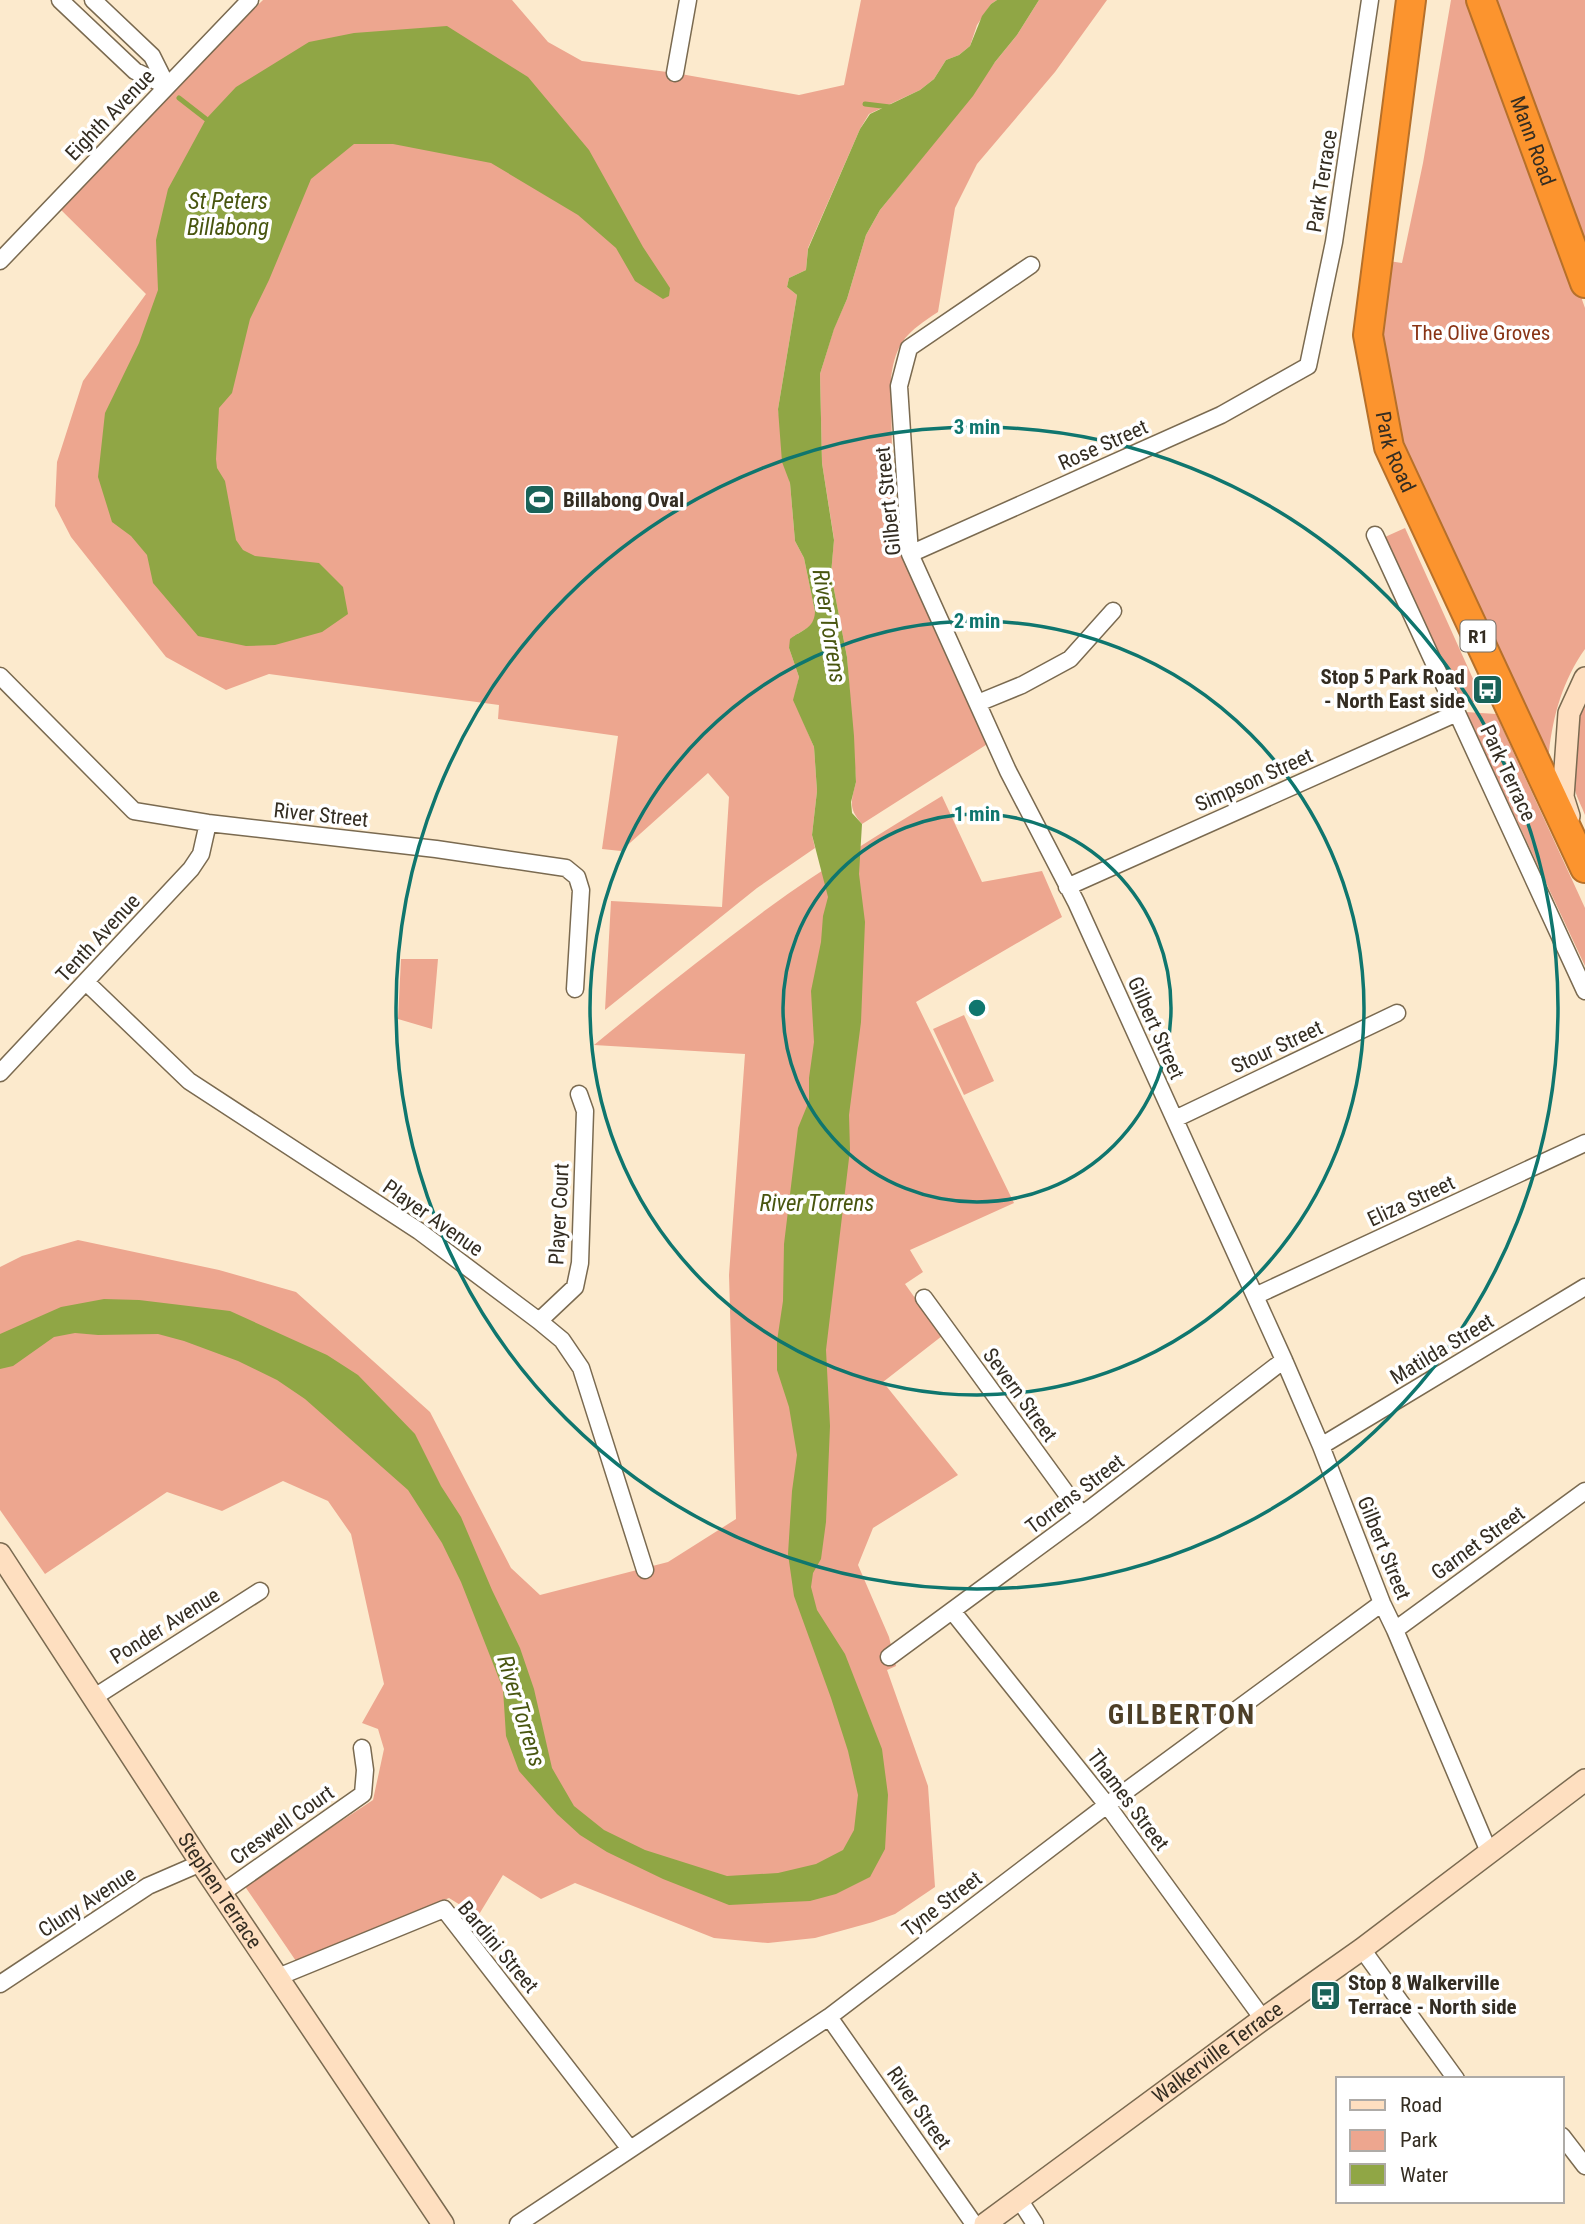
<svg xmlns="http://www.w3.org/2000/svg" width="1585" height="2224" font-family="'Roboto Condensed',sans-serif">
<rect width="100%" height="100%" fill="#fceacd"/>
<!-- green -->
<path fill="#eda68f" d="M263,0H512L548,42L582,61L675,73L799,95L844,85L861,0H997L991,4L977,25L970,46L959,55L946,60L934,79L920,90L869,114L860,129L808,248L806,270L789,278L787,287L797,295L778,409L790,483L795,541L804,558L815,612V619L809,627L794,636L789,648L799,677L794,700L814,747L817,791L812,835L815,848L757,888L605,1010L611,901L722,907L729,797L708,773L621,851L602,849L618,736L498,719L499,705L269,674L226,690L166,657L71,537L55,506L57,462L83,381L146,294L54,203Z
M1039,0H1107L1055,72L977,164L955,208L938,312C908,332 896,340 891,378L893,534L989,743L862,824C848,808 851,802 856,782L847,657L831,574L834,539L822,463L820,374L834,328L847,299L866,235L880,210L944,130L995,62L1017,35Z
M1451,0H1475L1585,308V649C1563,680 1553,715 1549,752L1545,753L1394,444L1376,326L1382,260L1402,263L1423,163Z
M1487,0H1585V261Z
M1405,528L1483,701L1471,702L1460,697L1385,537Z
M1585,697V815C1582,807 1577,798 1575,790C1571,759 1576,726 1585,697Z
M1466,712L1496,714L1585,908V966Z
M942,796L982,882L1042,871L1062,917L916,1002L1014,1203L910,1250L923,1272L905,1284L942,1336L883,1382L958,1475L873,1528L858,1565L889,1637L896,1666L887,1670L928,1786L935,1887L895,1914L873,1922L815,1938L768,1943L714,1938L575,1883L541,1899L503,1875L478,1916L449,1898L296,1961L244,1885L373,1800L384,1749L378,1729L362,1723L384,1684L351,1534L328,1501L283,1481L222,1511L167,1492L45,1574L0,1510V1267L22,1256L78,1240L219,1270L296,1292L430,1412L511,1568L540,1595L668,1562L736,1519L729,1275L745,1054L594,1045C651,998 708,953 767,909C823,868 883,832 942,796Z
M401,959H438L432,1029L398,1019Z
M964,1015L994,1081L964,1095L933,1029Z"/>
<!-- water -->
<path fill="#90a645" d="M997,0H1039L1017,35L995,62L973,96L880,210L866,235L847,299L834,329L820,374L822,463L834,540L831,574L847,657L854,736L856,782L851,802L852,813L862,824L859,874L865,922L861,1022L849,1115L850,1150L826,1350L830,1426L826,1522L821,1559L813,1573L811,1587L817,1610L845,1654L882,1749L888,1795L885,1849L870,1877L836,1894L810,1901L729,1905L663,1879L607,1852L580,1835L557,1814L519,1771L506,1736L503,1689L461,1582L442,1543L408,1490L305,1399L277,1380L238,1361L184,1341L158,1334L98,1335L75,1333L54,1337L13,1366L0,1369V1334L61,1307L104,1299L139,1300L230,1311L327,1355L358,1375L415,1434L441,1486L461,1517L492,1590L520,1648L534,1689L552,1768L574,1806L604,1830L645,1850L727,1876L778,1873L816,1864L843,1850L854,1830L858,1795L848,1751L831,1698L794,1596L788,1554L792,1491L797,1455L789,1407L777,1370V1341L783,1301L784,1244L798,1128L809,1101V1078L814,1042L811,991L821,942L823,916L828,897L812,835L817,791L814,747L793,700L799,677L789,648L790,639C801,630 814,629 815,612L804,558L795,541L790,483L782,462L778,409L797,295L787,287L789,278L806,270L808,249L860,129L870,114L920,90L934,79L946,60L959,55L970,46L982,16L991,4Z
M447,26L528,77L589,150L643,247L670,288L669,296L663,299L635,281L616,248L578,215L491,163L393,144H354L311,179L269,280L250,319L232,393L219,408L216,459L217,468L225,481L236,540L243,550L255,556L319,563L343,587L348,614L322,632L275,645L246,646L198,636L153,583L147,555L131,536L112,522L98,477L105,413L139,343L158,290L156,240L168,189L206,119L236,87L309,42L354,33Z"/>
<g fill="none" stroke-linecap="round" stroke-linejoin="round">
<!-- stream -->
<path stroke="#90a645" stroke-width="5" d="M179,98L206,119
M865,104L890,107"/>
<defs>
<path id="street" d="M60,0L135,71L167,86
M93,0L152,56L167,86
M675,73L688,0
M0,261L250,0
M1031,265L909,348L899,386L910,554L1008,771L1076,902L1284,1360L1321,1446L1382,1603L1395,1630L1489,1852
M1375,535L1585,991
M910,554L1221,415L1308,366L1334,242L1370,0
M0,676L134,811L208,823L436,849L566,868L577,877L581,890L575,989
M978,703L1022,685L1070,659L1113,611
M1067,887L1457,713
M86,982L189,1081L419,1231L539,1321L562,1340L581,1368L645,1570
M0,1073L191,869L201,854L208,823
M1175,1119L1397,1013
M1255,1296L1585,1143
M924,1298L1082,1515
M539,1321L575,1287L580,1263L585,1111L579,1094
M1321,1446L1585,1287
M953,1612L1107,1805L1263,2019
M1395,1630L1585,1491
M889,1657L1082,1515L1284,1360
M93,1698L260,1591
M222,1893L363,1794L365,1770L362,1748
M1362,1949L1456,2079
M278,1977L444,1909L630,2149
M0,1984L148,1886L201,1863
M829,2017L974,2224
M1562,2136L1585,2166
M1019,2199L1035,2224
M518,2224L829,2017L1107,1805L1382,1603"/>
<g id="secondary">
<path d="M1569,816L1563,797L1569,713L1585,678"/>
<path id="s1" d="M0,1554L201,1863L443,2224"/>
<path id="s2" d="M985,2224L1263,2019L1362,1949L1585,1780"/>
</g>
<g id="highway">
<path id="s3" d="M1411,0L1368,335L1389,447L1585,868"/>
<path id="s4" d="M1481,0L1585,283"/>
</g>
</defs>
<!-- street casing -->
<use href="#street" stroke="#7a6a50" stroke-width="19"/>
<!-- secondary casing -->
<use href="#secondary" stroke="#7a6a50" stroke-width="24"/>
<!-- highway casing -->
<use href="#highway" stroke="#b6702a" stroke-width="32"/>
<!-- street -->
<use href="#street" stroke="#fff" stroke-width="16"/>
<!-- secondary -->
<use href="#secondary" stroke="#fedfc0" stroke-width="21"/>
<!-- highway -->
<use href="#highway" stroke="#fc942e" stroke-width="28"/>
</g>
<!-- distance rings -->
<g fill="none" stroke="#0f766e" stroke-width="3.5">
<circle cx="977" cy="1008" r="194"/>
<circle cx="977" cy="1008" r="387"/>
<circle cx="977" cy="1008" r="581"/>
</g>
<!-- icons -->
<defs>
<symbol id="stadium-square" viewBox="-11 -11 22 22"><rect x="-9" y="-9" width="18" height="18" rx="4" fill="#1a6359" stroke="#fff"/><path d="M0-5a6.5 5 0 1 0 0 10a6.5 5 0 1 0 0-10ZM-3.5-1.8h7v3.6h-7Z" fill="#fff"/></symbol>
<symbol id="bus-square" viewBox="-11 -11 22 22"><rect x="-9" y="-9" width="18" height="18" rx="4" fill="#1a6359" stroke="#fff"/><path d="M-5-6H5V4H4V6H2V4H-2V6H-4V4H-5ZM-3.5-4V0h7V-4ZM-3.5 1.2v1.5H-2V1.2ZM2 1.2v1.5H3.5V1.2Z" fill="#fff"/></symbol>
</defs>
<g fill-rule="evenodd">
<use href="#stadium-square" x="522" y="482" width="35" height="35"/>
<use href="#bus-square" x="1470" y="672" width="35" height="35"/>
<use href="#bus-square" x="1308" y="1978" width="35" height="35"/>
</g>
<g text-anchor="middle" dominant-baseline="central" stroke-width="7" stroke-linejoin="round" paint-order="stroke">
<!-- shield labels -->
<rect fill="#fff" stroke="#716c64" stroke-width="2" x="1460.5" y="620.5" width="35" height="31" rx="5"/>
<g font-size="19" font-weight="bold" fill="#342d22">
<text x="1478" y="636">R1</text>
</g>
<!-- street labels -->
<g font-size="21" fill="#342d22" stroke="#fff">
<text transform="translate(110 115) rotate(-46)">Eighth Avenue</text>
<text stroke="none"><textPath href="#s4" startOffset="150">Mann Road</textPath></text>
<text transform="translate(1322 181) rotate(-81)">Park Terrace</text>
<text transform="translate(1103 445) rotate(-24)">Rose Street</text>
<text stroke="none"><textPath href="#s3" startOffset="458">Park Road</textPath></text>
<text transform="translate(888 501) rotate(-96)">Gilbert Street</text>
<text transform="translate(1508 773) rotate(65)">Park Terrace</text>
<text transform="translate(1254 780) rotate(-24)">Simpson Street</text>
<text transform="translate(321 815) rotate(6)">River Street</text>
<text transform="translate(98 938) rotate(-47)">Tenth Avenue</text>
<text transform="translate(1156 1028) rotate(66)">Gilbert Street</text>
<text transform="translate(1277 1047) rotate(-25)">Stour Street</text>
<text transform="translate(1411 1201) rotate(-25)">Eliza Street</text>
<text transform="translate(559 1214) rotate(-87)">Player Court</text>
<text transform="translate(433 1218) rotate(35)">Player Avenue</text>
<text transform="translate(1442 1349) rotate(-31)">Matilda Street</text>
<text transform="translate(1020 1395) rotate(54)">Severn Street</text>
<text transform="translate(1075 1494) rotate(-37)">Torrens Street</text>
<text transform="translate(1478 1543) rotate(-36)">Garnet Street</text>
<text transform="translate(1384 1548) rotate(68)">Gilbert Street</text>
<text transform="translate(165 1626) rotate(-32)">Ponder Avenue</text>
<text transform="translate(1128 1800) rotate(53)">Thames Street</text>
<text transform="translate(282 1825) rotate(-35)">Creswell Court</text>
<text stroke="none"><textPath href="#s1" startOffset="402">Stephen Terrace</textPath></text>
<text transform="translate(87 1902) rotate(-33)">Cluny Avenue</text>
<text transform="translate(942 1904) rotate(-37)">Tyne Street</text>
<text transform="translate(498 1947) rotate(50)">Bardini Street</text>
<text stroke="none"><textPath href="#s2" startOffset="289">Walkerville Terrace</textPath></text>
<text transform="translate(919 2108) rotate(55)">River Street</text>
</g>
<!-- park labels -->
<g font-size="21" fill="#893415" stroke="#fff">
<text x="1481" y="333">The Olive Groves</text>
</g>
<!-- poi labels -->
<g font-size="21" font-weight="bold" fill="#342d22" stroke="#fff" text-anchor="start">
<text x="563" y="500">Billabong Oval</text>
<text x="1465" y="677" text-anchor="end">Stop 5 Park Road<tspan x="1465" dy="24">- North East side</tspan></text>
<text x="1348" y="1983">Stop 8 Walkerville<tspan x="1348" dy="24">Terrace - North side</tspan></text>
</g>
<!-- water labels -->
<g font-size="23" font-style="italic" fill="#48550f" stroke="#fff">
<text x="228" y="201">St Peters<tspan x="228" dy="26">Billabong</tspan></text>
<text transform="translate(829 626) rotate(81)">River Torrens</text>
<text x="817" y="1203">River Torrens</text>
<text transform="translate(521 1711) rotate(73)">River Torrens</text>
</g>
<!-- district labels -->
<g font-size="28" font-weight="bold" letter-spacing="2" fill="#4e3f27" stroke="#fff">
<text x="1182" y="1714">GILBERTON</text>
</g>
</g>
<circle cx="977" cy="1008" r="10" fill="#0f766e" stroke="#fff" stroke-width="3.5"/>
<g font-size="21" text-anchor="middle" font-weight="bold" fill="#0f766e" stroke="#fff" stroke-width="7" stroke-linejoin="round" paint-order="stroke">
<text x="977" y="434">3 min</text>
<text x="977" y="628">2 min</text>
<text x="977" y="821">1 min</text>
</g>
<!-- legend -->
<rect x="1336" y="2077" width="228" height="126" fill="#ffffff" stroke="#aeaba7" stroke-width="2"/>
<rect x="1350" y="2100" width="35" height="10" fill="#fedfc0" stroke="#aeaba7" stroke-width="2"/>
<text x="1400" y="2112" font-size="21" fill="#342d22">Road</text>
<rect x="1350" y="2130" width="35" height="21" fill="#eda68f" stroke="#aeaba7" stroke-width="2"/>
<text x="1400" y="2147" font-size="21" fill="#342d22">Park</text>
<rect x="1350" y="2164" width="35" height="21" fill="#90a645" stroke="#aeaba7" stroke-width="2"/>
<text x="1400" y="2182" font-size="21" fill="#342d22">Water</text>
</svg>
